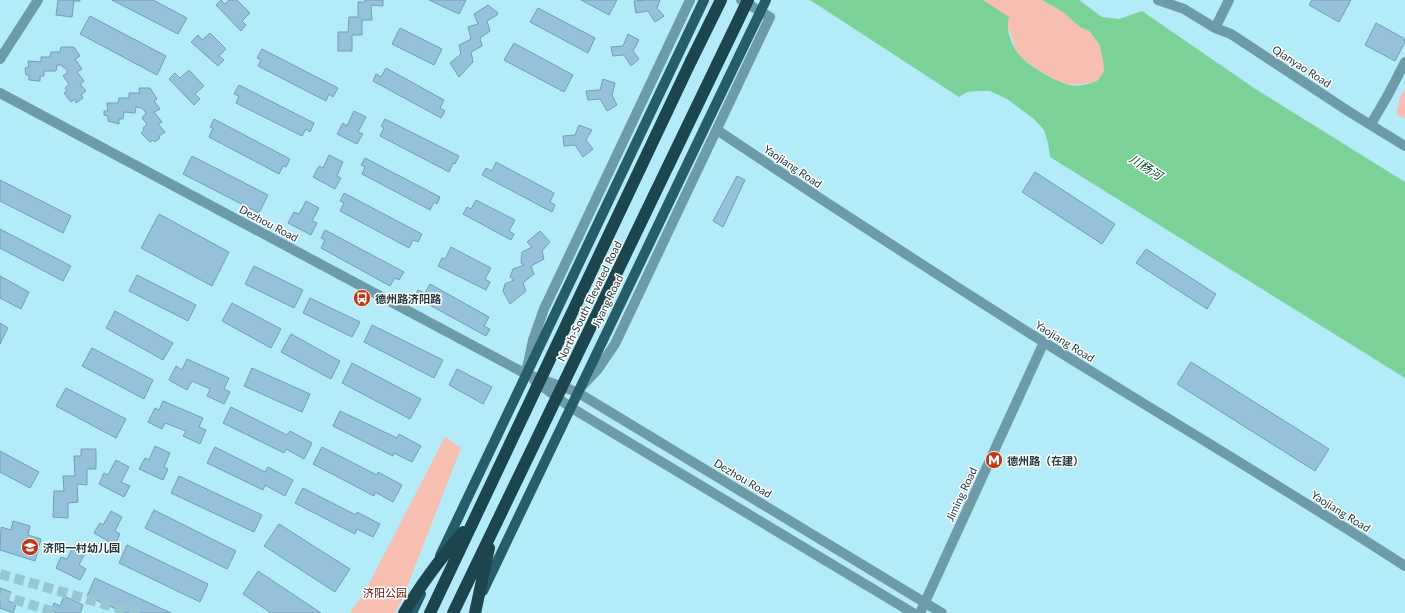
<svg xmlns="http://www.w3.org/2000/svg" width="1405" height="613" font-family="Lato,'Noto Sans SC',sans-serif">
<rect width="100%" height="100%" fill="#b4ebf9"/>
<!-- green -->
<path fill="#f6bfb2" d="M983,0H1042L1063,12L1080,27L1089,31L1100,45L1103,60L1104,72L1097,82L1071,85L1058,82L1029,64L1021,58L1015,48L1007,23Z
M1405,88V119L1396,114L1400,98Z
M445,437L461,448L402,600L395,613H350L364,593Z"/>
<!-- water -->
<path fill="#7ad298" d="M810,0H983L1009,17C1005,30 1012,47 1021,57C1029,66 1058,83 1070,85C1078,87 1089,84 1097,81L1104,72L1103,60L1100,45L1089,31L1080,27L1063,12L1042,0H1079L1102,17L1119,19L1142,11L1254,88L1405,182V378L1050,157L1048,143L1044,130L1034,119L1007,99L990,91H977L967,92L959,97Z"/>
<!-- building -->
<path fill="#95c1db" stroke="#729db5" d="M58,0H80V1H74L72,17L56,15Z
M112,0H153L187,18L178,34Z
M221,0L225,4L229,0H237L250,13L242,21L246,25L241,31L216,5Z
M365,0H383V6L371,5L372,20H362V35H352V51H338V32H348L349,17H358V2H365Z
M429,0H466L459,14Z
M581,0H617L609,15Z
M648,0H660L657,8L664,16L655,22L648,11L636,13L634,1Z
M1312,0H1351L1339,22L1309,5Z
M488,5L498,13L497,15L487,21L490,31L480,38L482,46L471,52L473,62L459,77L450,63L461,54L459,45L471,39L468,27L478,24L474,14Z
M538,8L595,38L588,53L530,22Z
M90,16L166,56L157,75L80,34Z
M1376,23L1405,39V42L1395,61L1365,45Z
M400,28L442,49L434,65L392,44Z
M210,33L226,49L219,56L224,60L218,66L191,42L198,35L202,40Z
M628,34L639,40L633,51L639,59L631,66L624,55L613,56L611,47L623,46Z
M514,43L573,75L564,92L504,60Z
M61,47H74L80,56L75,59L82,69L77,72L84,81L80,84L86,91L81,95L83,98L76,103L75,99L71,102L64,93L67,91L65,88L69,84L63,76L67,73V70L61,65H57L56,71H44V76H40V81L29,80V75H26L25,68L29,67L28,61L41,62V57H50L51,52H60Z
M262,49L338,88L333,97L329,94L326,101L258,66L261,60L257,58Z
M386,68L444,100L440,108L445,111L441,118L373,81L376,74L381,77Z
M189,70L204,86L195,94L200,99L194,105L169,79L175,73L180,78Z
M603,79L615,83L612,95L617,105L607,111L600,99L588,100L586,91L600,90Z
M239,85L314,123L310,132L306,129L302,136L236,103L239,96L234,94Z
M139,88H150L157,99L154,101L160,109L154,112L162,122L158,124L165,132L159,136L160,138L155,142L153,140L150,142L141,133L144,130L143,128L147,124L142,118L146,113L142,108L136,107L135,113L124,112L123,119H119V124L108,121V116L104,115V111H108L107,103H118L119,98H129V93H140Z
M354,111L366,117L358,132L363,134L357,144L337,134L343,123L347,126Z
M214,119L290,159L286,167L283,166L279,174L209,137L213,128L210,127Z
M385,119L459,156L455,164L453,163L449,172L380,136L384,128L381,126Z
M579,125L592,130L586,140L593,149L583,157L575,145L564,146L563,136L575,135Z
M329,155L343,162L337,176L341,178L335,189L313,177L319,166L323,168Z
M192,156L268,195L259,213L183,174Z
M365,158L440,197L437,204L434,202L430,210L362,174L365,167L361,165Z
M496,162L554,193L550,202L555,205L552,212L482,175L486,168L492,171Z
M1035,172L1115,224L1102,244L1022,192Z
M737,176L745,180L723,227L713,221Z
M0,180L71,216L63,233L0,201Z
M344,193L422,234L418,242L413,240L409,248L340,211L344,203L340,201Z
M476,200L515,220L509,231L514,234L511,240L463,214L467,207L471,209Z
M306,201L319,208L312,221L317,223L311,235L288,223L294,212L299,214Z
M159,214L229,252L212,286L141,248Z
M0,229L71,266L63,281L0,248Z
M325,230L404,272L399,280L395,278L390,286L321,248L325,240L321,238Z
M540,231L550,242L542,251L544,259L531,266L534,274L523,283L526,291L510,304L503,291L505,284L514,280L510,277L513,269L524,265L521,263L522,252L532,247L527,242Z
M451,247L491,268L485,279L490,282L486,290L438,266L442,258L445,259Z
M1146,249L1216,294L1207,309L1136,263Z
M254,266L303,290L294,308L245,284Z
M137,275L196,305L188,321L129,291Z
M0,276L29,292L21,309L0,298Z
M430,284L489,317L484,326L490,329L486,336L415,297L418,290L425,293Z
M310,298L360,322L352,337L303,313Z
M232,303L281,329L271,348L222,321Z
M115,311L173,343L163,360L106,328Z
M0,323L8,328L0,344Z
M372,325L443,360L434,378L364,342Z
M291,334L340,361L331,379L281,352Z
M92,348L153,380L144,399L82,366Z
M187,359L229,378L224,389L230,392L224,404L207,396L210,389L192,381L187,390L169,380L176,366L182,370Z
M1191,362L1329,449L1315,471L1177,384Z
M352,363L421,399L410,419L342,383Z
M252,368L310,394L302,412L244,386Z
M457,369L492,387L483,404L449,385Z
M66,388L126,419L116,438L56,406Z
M163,401L203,418L199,427L206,430L200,444L183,436L186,431L165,423L162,429L148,422L155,408L159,410Z
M231,407L287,435L290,431L312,443L304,459L286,449L284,453L223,423Z
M340,411L397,438L399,434L421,446L412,462L394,453L393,456L333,426Z
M155,446L170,453L164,467L168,469L163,480L139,469L145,458L149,460Z
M215,447L265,472L268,467L293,480L285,496L265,485L263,490L207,463Z
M322,447L377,475L378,472L402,485L393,502L375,492L374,496L313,464Z
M81,449H96V469H87V485L77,484L78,502L68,503V518L53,517L54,491H64L63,476H75L74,456H81Z
M0,451L39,472L30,488L0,472Z
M116,460L129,467L121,482L130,486L124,497L99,484L104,473L108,475Z
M179,476L262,515L254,532L171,493Z
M303,488L356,515L357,512L380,524L373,537L357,529L355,534L295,503Z
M154,510L236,551L227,569L145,528Z
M111,511L122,517L115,531L120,534L115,545L94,533L100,523L103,525Z
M13,521L30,526L28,535L41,539L35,561L0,550L1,527L11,530Z
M279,524L350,569L335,592L264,546Z
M74,545L86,551L79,565L86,569L80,580L56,568L61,557L67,559Z
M127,545L208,584L200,602L119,563Z
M258,571L321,613H271L243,594Z
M95,578L171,613H125L87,596Z
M0,588L11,592L8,601L16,604L13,613L0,608Z
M64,596L83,605L80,613H56L51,610L54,603L60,606Z"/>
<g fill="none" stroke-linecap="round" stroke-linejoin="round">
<!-- major-tunnel -->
<path stroke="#96c7d3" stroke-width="10" stroke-dasharray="10 5" stroke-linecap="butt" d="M0,574L118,608L140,613
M0,595L57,613"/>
<!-- minor -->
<path stroke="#6d9ca8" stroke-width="10" d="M1158,0L1184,9L1215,28L1231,34L1348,111L1405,146
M1215,28L1229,0
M0,59L38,0
M0,93L526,374L577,392L942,613
M1371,124L1388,95L1405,62
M717,130C819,198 922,265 1026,331C1152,410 1280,485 1405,566
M527,368L533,340L544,309L690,0
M534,380L570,407L913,613
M582,386L598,369L615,344L770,17L741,0
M920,613L1044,342"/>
<!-- major -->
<path stroke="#265d69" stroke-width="10" d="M440,556L704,0
M483,591L728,79
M412,613L421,594"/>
<!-- highway -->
<path stroke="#1d454e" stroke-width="12" d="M691,61L721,0"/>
<!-- major-bridge -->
<path stroke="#265d69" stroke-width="10" d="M728,79L766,0"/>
<!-- highway-bridge -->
<path stroke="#1d454e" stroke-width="12" d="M404,613C421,584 441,558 463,532
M430,613L691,61
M453,613L748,0
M475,613L489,548"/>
</g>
<!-- icons -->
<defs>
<symbol id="bus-disc" viewBox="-11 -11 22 22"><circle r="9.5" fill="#c13616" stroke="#fff"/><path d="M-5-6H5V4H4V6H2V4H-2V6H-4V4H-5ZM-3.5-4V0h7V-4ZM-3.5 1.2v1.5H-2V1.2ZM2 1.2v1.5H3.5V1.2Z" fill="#fff"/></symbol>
<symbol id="metro-disc" viewBox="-11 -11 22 22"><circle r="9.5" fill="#c13616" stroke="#fff"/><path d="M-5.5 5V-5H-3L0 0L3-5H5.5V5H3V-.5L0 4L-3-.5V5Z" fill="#fff"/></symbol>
<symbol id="school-disc" viewBox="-11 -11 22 22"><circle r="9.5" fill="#c13616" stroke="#fff"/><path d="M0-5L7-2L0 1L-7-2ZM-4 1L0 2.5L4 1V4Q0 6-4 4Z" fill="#fff"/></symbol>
</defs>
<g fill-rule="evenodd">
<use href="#bus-disc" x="352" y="288" width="20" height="20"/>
<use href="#metro-disc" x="984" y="450" width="20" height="20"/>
<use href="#school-disc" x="20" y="537" width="20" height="20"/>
</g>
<g text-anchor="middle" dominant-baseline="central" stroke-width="3" stroke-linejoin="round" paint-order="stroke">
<!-- street labels -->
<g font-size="11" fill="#1f353a" stroke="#fff">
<text transform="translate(1302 66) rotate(33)">Qianyao Road</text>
<text transform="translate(793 166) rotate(34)">Yaojiang Road</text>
<text transform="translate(269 223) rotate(28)">Dezhou Road</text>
<text transform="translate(589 301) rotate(-64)">North-South Elevated Road</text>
<text transform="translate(607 301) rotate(-64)">Jiyang Road</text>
<text transform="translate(1065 341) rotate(32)">Yaojiang Road</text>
<text transform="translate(743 478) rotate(31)">Dezhou Road</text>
<text transform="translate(961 494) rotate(-65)">Jiming Road</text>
<text transform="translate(1341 511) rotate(32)">Yaojiang Road</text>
</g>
<!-- poi labels -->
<g font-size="11" font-weight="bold" fill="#1f353a" stroke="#fff" text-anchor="start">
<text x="375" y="298">德州路济阳路</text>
<text x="1007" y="460">德州路（在建）</text>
<text x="43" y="547">济阳一村幼儿园</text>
</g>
<!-- park labels -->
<g font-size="11" fill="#631100" stroke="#fff">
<text x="385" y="592">济阳公园</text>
</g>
<!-- water labels -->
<g font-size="12" font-style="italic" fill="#084d29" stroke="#fff">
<text transform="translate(1146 167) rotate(33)">川杨河</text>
</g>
</g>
</svg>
